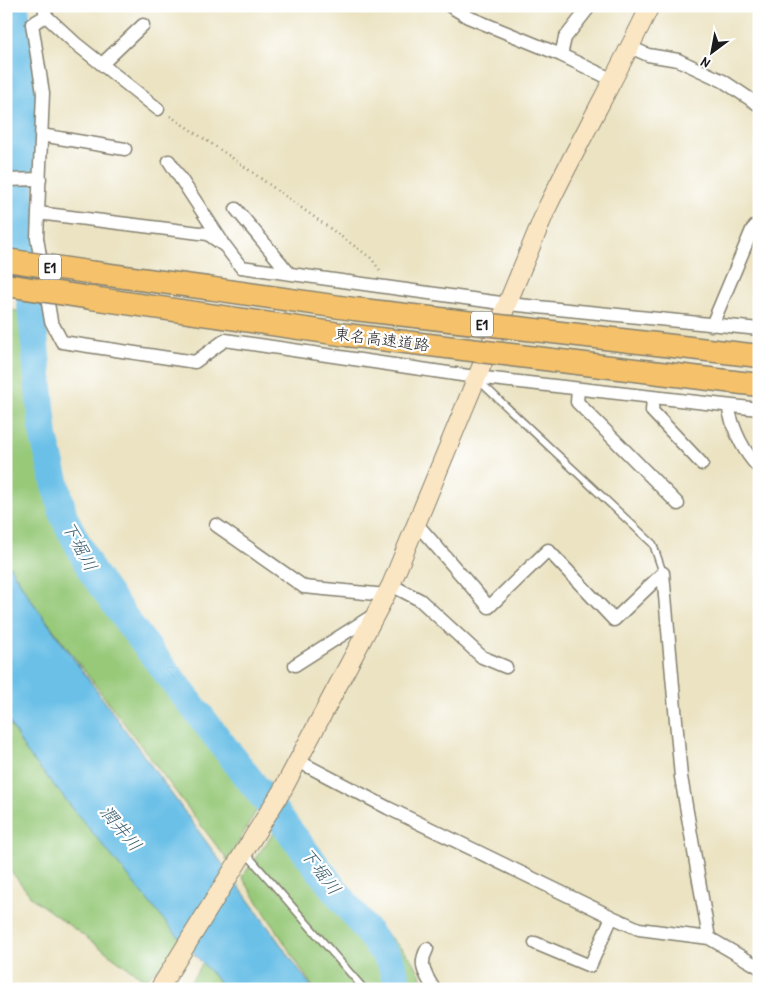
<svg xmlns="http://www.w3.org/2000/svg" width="765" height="995" font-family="'Patrick Hand','Klee One',sans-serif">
<rect width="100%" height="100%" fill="#fff"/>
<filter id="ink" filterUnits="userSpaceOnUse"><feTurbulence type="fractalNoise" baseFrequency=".02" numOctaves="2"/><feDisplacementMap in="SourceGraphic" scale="10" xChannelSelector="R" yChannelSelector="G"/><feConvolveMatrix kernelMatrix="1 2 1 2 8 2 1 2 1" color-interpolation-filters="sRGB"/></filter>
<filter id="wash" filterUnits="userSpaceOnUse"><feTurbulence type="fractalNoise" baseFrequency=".0096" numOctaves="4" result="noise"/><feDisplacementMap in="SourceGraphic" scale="20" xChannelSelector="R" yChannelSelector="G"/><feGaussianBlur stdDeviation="1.12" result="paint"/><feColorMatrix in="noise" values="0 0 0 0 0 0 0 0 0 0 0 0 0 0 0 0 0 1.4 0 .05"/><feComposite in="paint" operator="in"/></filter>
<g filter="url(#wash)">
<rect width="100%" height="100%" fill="#ebe3c2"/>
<!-- green -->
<path fill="#97c979" stroke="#5a724a" d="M6,196L12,197L14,244L6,243Z
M6,309L32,314L37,429L86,575L260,804L228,861L31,600L6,560Z
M6,718L23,745L185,943L145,980L33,899L6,865Z
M278,827L412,959L428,989H314L242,877Z
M203,963L225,989H186Z"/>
<!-- water -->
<path fill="#6ac0e7" stroke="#436e82" d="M6,560L31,600L313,989H226L168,925L25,750L6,716Z"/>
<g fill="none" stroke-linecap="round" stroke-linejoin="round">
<!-- river -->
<path stroke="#6ac0e7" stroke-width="28" d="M15,6L24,96L20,195L44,437L64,517L92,572L133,629L391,962L399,989"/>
</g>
</g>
<g filter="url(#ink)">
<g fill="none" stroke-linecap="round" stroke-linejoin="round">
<defs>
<path id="lane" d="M478,380L653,544L663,573
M245,852L364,989"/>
<path id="street" d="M44,6L46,16L75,43L158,109
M450,6L468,17L561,55L613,80
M46,16L32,24L43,93L37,238L51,321L62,342L195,362L225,340L475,377L759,409
M630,47L648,55L678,60L723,81L759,105
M561,55L565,38L590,6
M102,64L143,25
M41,135L125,149
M169,161L221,240
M6,180L40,179
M236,209L289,273
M38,213L208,234L225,246L241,267L508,304L759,329
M712,325L752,230L759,222
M578,389L577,402L678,504
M653,398L652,411L702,464
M728,406C733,430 742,450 759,468
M416,523L489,607L548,550L614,620L663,573
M216,525L304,587L386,595
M663,573L681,777L709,938
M391,585L420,600L482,657L506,667
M295,665L375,614
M298,761L388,808L612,917L639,929L709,938L759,967
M535,943L590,966L612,917
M427,949C418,965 425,974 434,989"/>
<path id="secondary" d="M159,989L283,789L391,585L546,210C579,141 617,75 650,6"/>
<path id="highway" d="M95,273L207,288
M91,298L347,335"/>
</defs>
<!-- lane casing -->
<use href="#lane" stroke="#84806f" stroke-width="9"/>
<!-- street casing -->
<use href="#street" stroke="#84806f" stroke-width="15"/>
<!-- secondary casing -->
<use href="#secondary" stroke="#84806f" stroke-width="20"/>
<!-- highway casing -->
<use href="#highway" stroke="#84806f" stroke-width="25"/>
<!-- path -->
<path stroke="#84806f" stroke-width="2.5" stroke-dasharray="1 4" stroke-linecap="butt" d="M170,116L231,157L371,258L382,273"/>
<!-- lane -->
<use href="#lane" stroke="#fff" stroke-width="6"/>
<!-- street -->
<use href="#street" stroke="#fff" stroke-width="12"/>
<!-- secondary -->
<use href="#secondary" stroke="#fbe6c4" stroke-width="18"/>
<!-- highway -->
<use href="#highway" stroke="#f5c16b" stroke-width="22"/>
<defs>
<path id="highway-bridge" d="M6,260L95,273
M6,285L91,298
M207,288L354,309L759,356
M347,335L759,385"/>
</defs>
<!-- highway-bridge casing -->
<use href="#highway-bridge" stroke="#84806f" stroke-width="25" stroke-linecap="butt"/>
<!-- highway-bridge -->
<use href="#highway-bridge" stroke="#f5c16b" stroke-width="22"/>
</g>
</g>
<g text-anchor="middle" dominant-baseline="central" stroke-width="4.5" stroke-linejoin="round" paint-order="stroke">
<!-- shield labels -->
<g fill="#fff" stroke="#606060" stroke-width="1">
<rect x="39" y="254.5" width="22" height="25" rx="4"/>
<rect x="471" y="311.5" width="22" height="25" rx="4"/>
</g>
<g font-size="15" font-weight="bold" fill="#1c1c1c">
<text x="50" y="267">E1</text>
<text x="482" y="324">E1</text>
</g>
<!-- street labels -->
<g font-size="16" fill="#1c1c1c" stroke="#fff">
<text transform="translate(382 339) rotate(7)">東名高速道路</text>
</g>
<!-- water labels -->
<g font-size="18" font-style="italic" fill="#3b5e6d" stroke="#fff">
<text transform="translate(80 546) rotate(62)">下堀川</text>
<text transform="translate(121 828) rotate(50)">潤井川</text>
<text transform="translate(321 871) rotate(53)">下堀川</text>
</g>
</g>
<!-- margin -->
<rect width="765" height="995" fill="none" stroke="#fff" stroke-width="25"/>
<!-- north arrow -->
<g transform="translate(712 52) rotate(212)" stroke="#ffffff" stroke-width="4" paint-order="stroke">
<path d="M0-4L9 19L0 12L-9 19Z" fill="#1c1c1c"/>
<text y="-8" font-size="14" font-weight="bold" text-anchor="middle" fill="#1c1c1c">N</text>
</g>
</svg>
